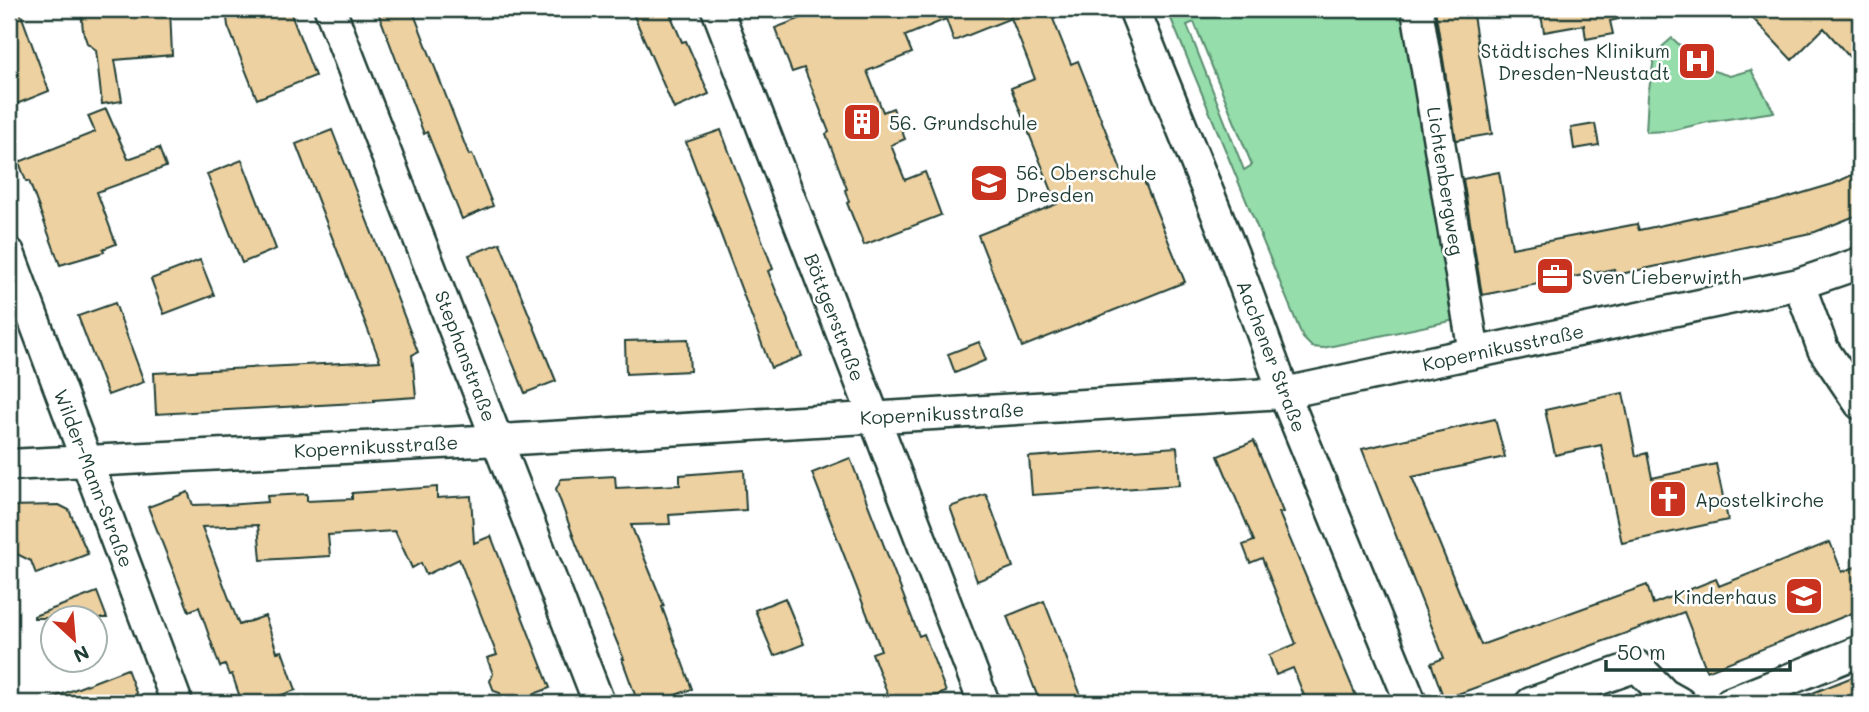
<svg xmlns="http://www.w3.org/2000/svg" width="1869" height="712" font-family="Mali,sans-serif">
<rect width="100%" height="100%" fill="#fff"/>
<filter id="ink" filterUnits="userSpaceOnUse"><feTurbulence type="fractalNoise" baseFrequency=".0143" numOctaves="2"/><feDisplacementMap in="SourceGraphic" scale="14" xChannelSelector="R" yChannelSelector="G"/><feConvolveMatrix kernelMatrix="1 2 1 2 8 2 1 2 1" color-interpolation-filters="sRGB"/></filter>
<g filter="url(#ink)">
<!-- green -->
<path fill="#95ddab" stroke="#5a8d70" stroke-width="2" fill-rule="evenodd" d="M1167,9H1410L1460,319L1323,348L1312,347L1303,338ZM1194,22L1252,165L1244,170L1187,25Z
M1672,38L1704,68L1730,76L1751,70L1774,112L1708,122L1670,131L1646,132L1648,95L1655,53Z"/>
<!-- building -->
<path fill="#eed1a1" stroke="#1f3d34" stroke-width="2" d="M9,9H19L49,91L9,107Z
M81,9H170L172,55L115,60L122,101L102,104L96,50L87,43L83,31Z
M226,9H289L315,76L257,99L228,26Z
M377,9H412L469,155L472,154L493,206L462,219L427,132L424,134Z
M631,9H668L682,42L686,41L709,94L674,109Z
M825,9H895L897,16L916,9H1049L1071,64L1078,61L1124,177L1140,171L1185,282L1022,347L978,235L1057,204L1011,88L1035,79L1011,18L954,41L946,19L905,36L912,53L867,71L883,112L893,108L905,139L891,145L905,180L925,172L941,215L864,245L847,203L849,202L845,190L847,189L826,134L829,132L804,68L792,72L775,28Z
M1435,9H1472L1492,134L1456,140Z
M1540,9H1618L1619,19L1610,21L1613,34L1586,39L1584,25L1544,32Z
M1744,9H1860V69L1824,28L1792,60Z
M106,109L128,159L159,148L166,167L97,192L116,244L103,249L104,252L60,265L29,181H26L19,162L95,132L88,116Z
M1595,124L1599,145L1574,149L1571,128Z
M332,130L418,352L412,355L416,397L374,400V402L156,414L154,373L380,361L296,144Z
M721,130L773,269L768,271L802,356L771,368L686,142Z
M242,160L276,249L242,263L207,174Z
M1860,171V214L1815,232L1616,275L1614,269L1482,295L1463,179L1499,172L1512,248L1637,224L1639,230L1776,201L1833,184Z
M500,243L556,381L525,393L469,255Z
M200,260L214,295L164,314L151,279Z
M115,303L144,382L108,395L78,316Z
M688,339L690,371L626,374L625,341Z
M979,342L986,360L955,373L948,354Z
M1623,393L1636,456L1647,453L1652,478L1716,464L1728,520L1622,543L1601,445L1555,455L1545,410Z
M1495,419L1505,457L1412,477L1481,645L1647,585L1653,604L1716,579L1719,586L1830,542L1842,572L1855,567L1860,580V610L1707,671L1684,612L1444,699L1431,663L1444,658L1362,449Z
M1254,441L1283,512L1279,513L1359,703H1307L1293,668L1276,675L1269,655L1296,644L1262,558L1250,563L1243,545L1254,541L1218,456Z
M1177,447L1180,485L1032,495L1029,457Z
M850,458L919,636L924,634L946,692L917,703H891L872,653L881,650L812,473Z
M744,470L746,510L669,515L670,524L631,525L664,606L662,607L692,689L654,703H638L622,659H624L577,546L556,489L561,479L615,476L616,488L680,485V475Z
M437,487V498L471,496L474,543L491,536L550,688L510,703H504L500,693L494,691L490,681L493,674L487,658L497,655L459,559L426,575L421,563L412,568L395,531L328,535L330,556L261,560L258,525L202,527L239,625L265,616L277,652L282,651L296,690L259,703H242L232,674L229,675L225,665L220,667L199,607L189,611L148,507L188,492L193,505L226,504V505L268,502L267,496L307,494V501L352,499V493Z
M986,494L1013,567L977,581L950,507Z
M59,505L69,510L88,554L36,574L31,561L9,550V506Z
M97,592L107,618H34V616Z
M785,598L804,644L774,656L755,610Z
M1044,601L1084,703H1040L1007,616Z
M127,669L140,703H42V702Z
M1860,674V703H1790V702Z"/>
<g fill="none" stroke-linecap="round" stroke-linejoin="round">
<defs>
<path id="minor" d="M330,9L599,703
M717,9L984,703
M1134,9L1233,254L1284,393L1411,703
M1417,9L1474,353
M9,253L177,703
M1799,284L1823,349L1860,404
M9,465L499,440L1284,393L1799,284L1860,263
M1531,703L1637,666L1664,694L1680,703
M1730,703L1860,651"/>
</defs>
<!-- minor casing -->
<use href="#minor" stroke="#1f3d34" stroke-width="35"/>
<!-- minor -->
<use href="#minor" stroke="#fff" stroke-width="30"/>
</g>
</g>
<!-- icons -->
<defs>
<symbol id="hospital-square" viewBox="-11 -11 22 22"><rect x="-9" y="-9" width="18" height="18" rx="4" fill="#c8321e" stroke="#fff"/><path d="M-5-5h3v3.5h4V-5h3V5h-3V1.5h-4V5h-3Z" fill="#fff"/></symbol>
<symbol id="building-square" viewBox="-11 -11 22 22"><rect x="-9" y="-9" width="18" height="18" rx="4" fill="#c8321e" stroke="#fff"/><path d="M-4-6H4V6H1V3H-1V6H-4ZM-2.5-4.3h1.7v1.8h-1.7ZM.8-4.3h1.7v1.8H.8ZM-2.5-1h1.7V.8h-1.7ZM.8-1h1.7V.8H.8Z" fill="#fff"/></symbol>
<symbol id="school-square" viewBox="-11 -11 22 22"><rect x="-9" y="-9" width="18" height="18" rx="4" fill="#c8321e" stroke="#fff"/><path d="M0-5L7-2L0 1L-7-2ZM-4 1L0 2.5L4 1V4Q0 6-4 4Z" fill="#fff"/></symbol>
<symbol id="office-square" viewBox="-11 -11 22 22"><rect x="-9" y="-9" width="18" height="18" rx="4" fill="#c8321e" stroke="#fff"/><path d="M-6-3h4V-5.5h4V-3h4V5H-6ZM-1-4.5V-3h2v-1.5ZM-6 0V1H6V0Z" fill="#fff"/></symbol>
<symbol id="church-square" viewBox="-11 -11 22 22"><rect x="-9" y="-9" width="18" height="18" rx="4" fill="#c8321e" stroke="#fff"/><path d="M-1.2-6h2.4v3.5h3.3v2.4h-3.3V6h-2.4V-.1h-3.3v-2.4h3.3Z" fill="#fff"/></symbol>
</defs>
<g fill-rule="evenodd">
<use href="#hospital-square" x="1675" y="39" width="44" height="44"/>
<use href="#building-square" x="840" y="100" width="44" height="44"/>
<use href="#school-square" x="967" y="161" width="44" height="44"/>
<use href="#office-square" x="1533" y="254" width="44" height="44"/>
<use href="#church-square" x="1646" y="477" width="44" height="44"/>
<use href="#school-square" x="1782" y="574" width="44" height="44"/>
</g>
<g text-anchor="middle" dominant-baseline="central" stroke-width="5" stroke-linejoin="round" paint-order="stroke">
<!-- poi labels -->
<g font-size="19" fill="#1f3d34" stroke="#fff" text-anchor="start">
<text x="1670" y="50" text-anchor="end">Städtisches Klinikum<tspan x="1670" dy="22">Dresden-Neustadt</tspan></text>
<text x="889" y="122">56. Grundschule</text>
<text x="1016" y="172">56. Oberschule<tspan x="1016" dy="22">Dresden</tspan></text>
<text x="1582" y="276">Sven Lieberwirth</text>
<text x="1695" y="499">Apostelkirche</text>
<text x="1777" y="596" text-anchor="end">Kinderhaus</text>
</g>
<!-- street labels -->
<g font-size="19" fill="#1f3d34" stroke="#fff">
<text transform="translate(1446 181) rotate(81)">Lichtenbergweg</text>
<text transform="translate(835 317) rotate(69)">Böttgerstraße</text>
<text transform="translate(1503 347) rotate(-12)">Kopernikusstraße</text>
<text transform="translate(466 356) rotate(69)">Stephanstraße</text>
<text transform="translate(1272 356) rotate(69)">Aachener Straße</text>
<text transform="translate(942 413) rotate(-3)">Kopernikusstraße</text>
<text transform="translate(376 446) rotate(-3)">Kopernikusstraße</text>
<text transform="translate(94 478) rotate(69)">Wilder-Mann-Straße</text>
</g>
</g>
<!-- margin -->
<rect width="1869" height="712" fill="none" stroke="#fff" stroke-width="35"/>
<rect x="18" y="18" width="1834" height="677" fill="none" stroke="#1f3d34" stroke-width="2.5" filter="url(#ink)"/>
<!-- north arrow -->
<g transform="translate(74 639) rotate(154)"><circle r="33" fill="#ffffff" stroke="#a5b1ae" stroke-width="2"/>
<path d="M0-5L12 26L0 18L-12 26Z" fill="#c8321e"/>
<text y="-10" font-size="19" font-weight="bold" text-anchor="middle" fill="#1f3d34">N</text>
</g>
<!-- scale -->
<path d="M1606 660v10h184v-10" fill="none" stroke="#1f3d34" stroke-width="3.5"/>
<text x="1617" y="660" font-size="21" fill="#1f3d34" stroke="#ffffff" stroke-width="5" paint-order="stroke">50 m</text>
</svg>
